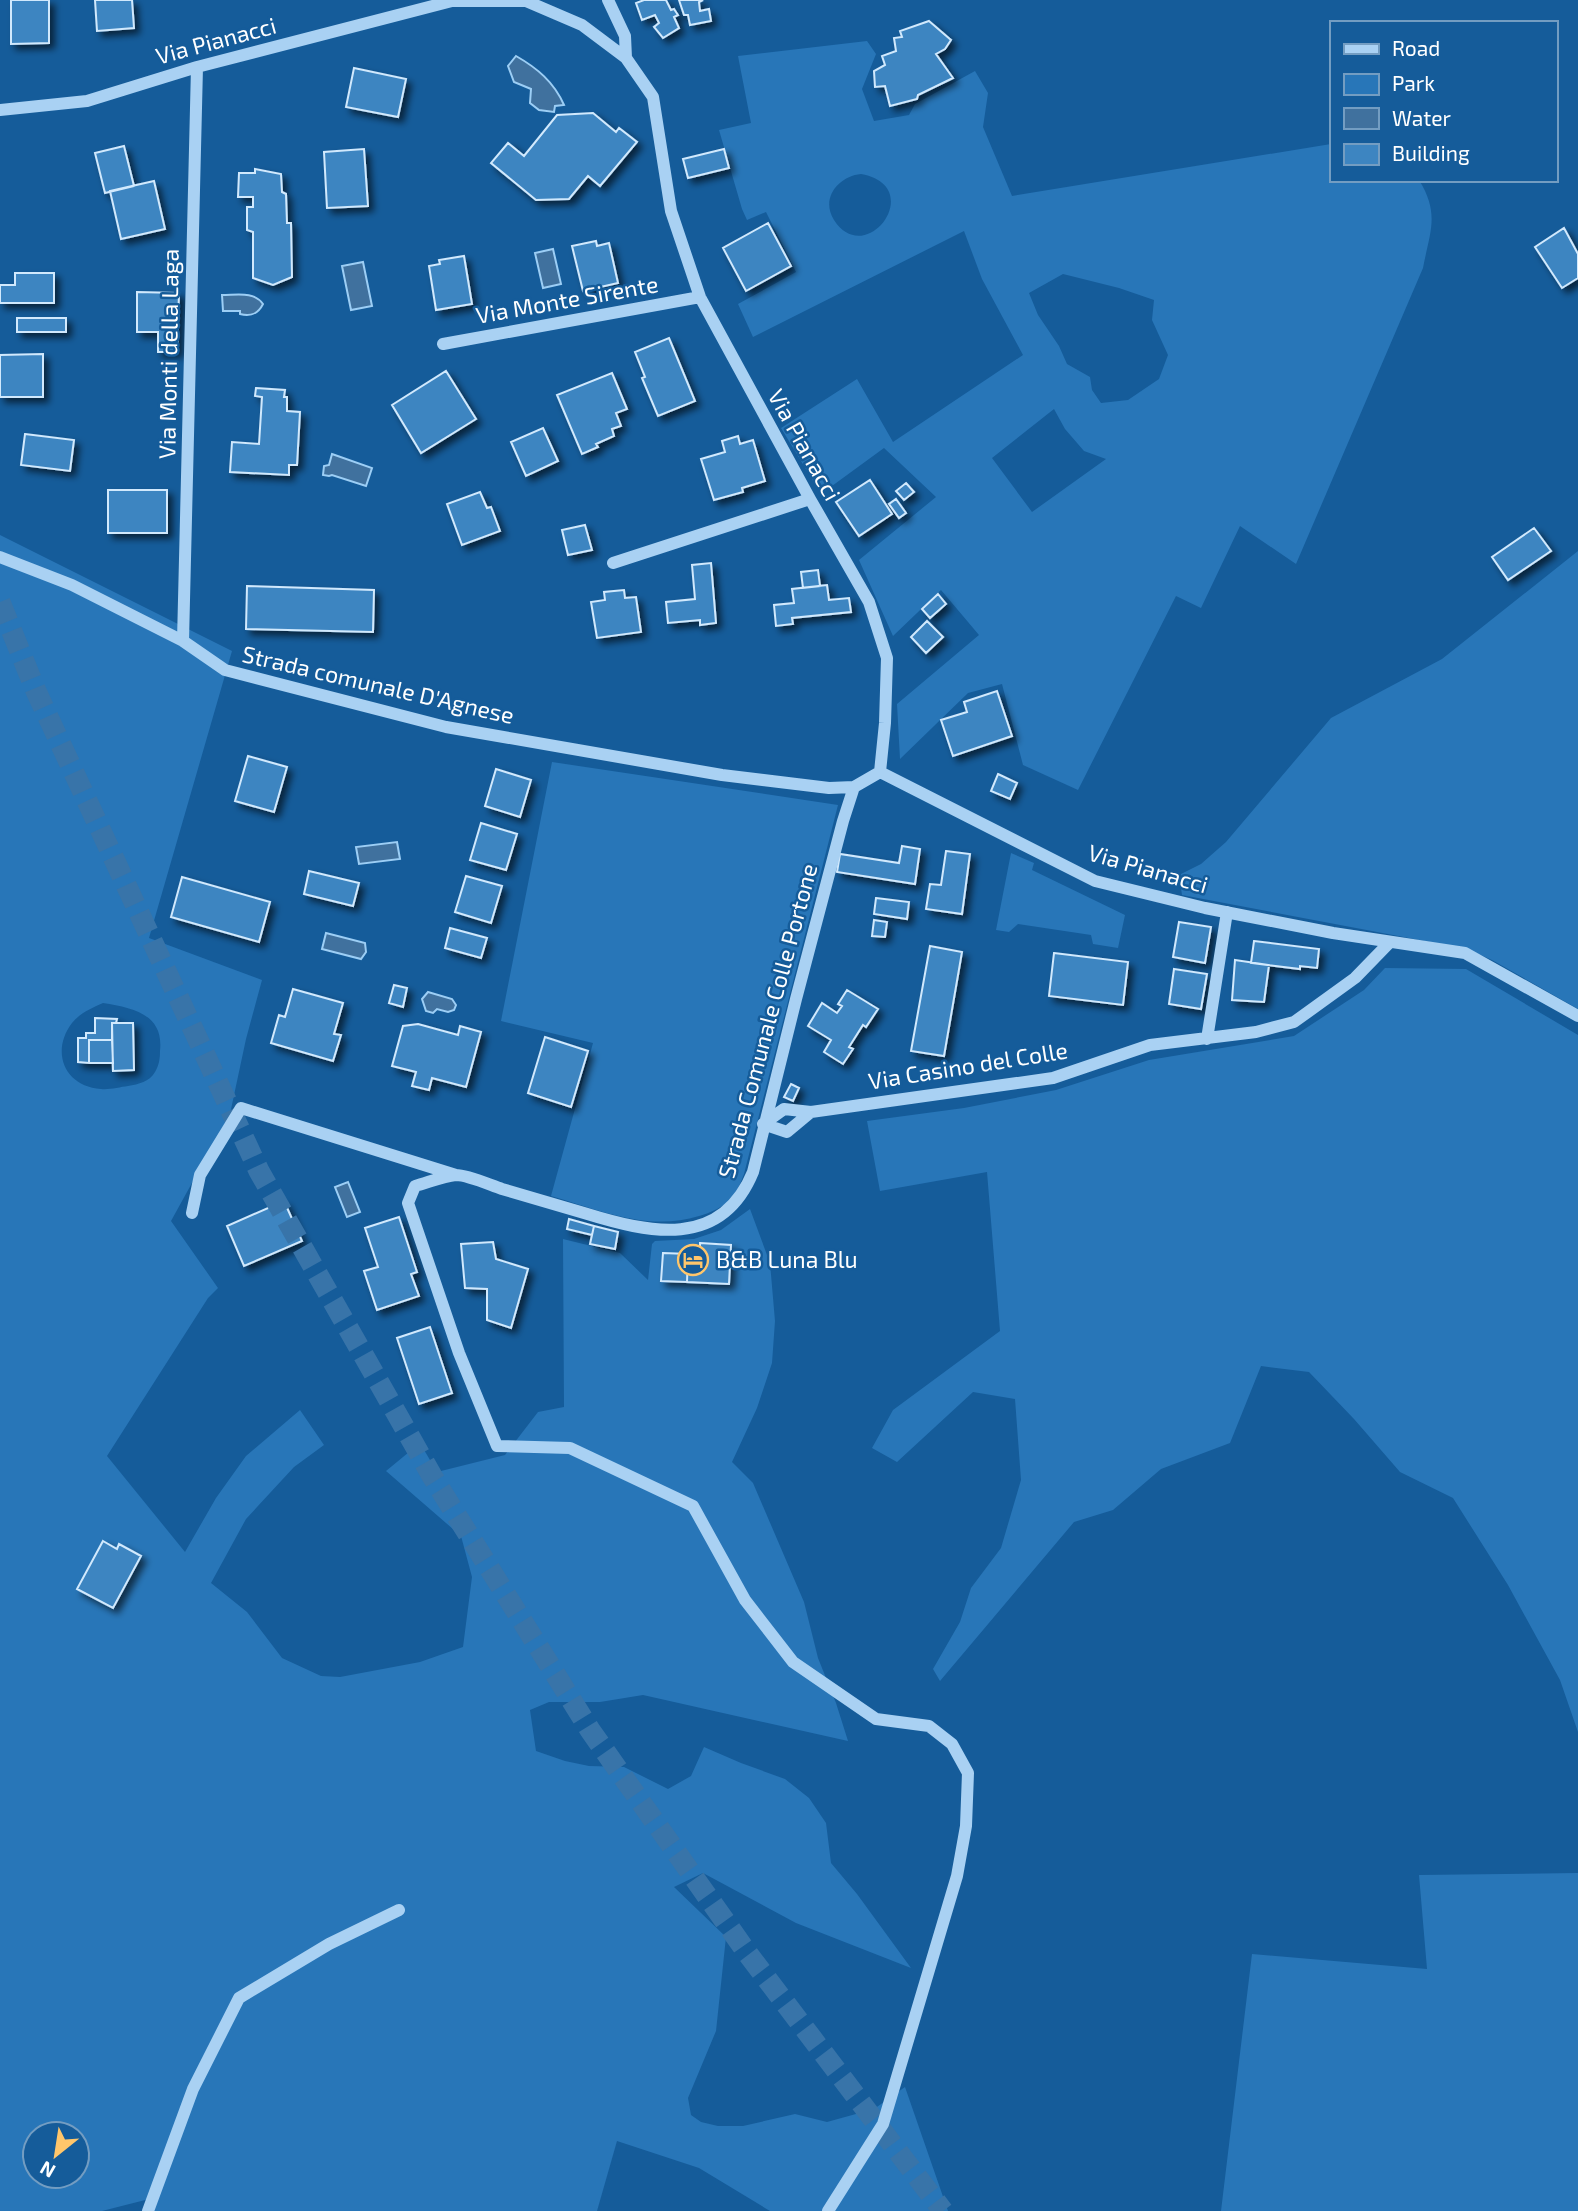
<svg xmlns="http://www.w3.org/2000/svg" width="1578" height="2211" font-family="'Exo 2',sans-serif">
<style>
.green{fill:#2876b8;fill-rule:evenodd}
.water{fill:#40719e;stroke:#9ccef5;stroke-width:2}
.building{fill:#3d85c1;stroke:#d1e9fd;stroke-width:2;filter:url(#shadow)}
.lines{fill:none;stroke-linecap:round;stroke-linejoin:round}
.highway-tunnel{stroke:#3874a9;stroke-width:21;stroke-dasharray:21 10;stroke-linecap:butt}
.minor{stroke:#a9d1f3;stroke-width:12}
.labels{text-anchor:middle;stroke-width:5;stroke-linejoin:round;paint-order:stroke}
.street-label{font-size:23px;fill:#fff;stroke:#155c9a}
.poi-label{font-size:23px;fill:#fff;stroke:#155c9a;text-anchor:start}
</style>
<defs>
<filter id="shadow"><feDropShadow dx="5" dy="5" stdDeviation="3.5" flood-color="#0009"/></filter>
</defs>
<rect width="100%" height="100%" fill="#155c9a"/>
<!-- green -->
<path class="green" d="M 867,41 L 876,54 L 862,89 L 874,121 L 909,115 L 915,104 L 975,71 L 988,93 L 983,127 L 1012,196 L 1331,144 L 1331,180 L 1419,180 C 1440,214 1430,231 1423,268 L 1296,564 L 1240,526 L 1201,608 L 1176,596 L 1078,790 L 1023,765 L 1002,684 L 968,693 L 900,759 L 897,704 L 979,635 L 941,590 L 893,636 L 859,560 L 936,497 L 884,448 L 821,494 L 781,428 L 857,379 L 893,442 L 1023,355 L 982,279 L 964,231 L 753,337 L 738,304 L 796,272 L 766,212 L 747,220 L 742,209 L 719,130 L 751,123 L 738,56 ZM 861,174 C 928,186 866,270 834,220 C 820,198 839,176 861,174 ZM 1063,274 L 1119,288 L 1154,300 L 1152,320 L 1168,355 L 1159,379 L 1128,400 L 1101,403 L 1092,390 L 1090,377 L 1067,364 L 1059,346 L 1038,315 L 1029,293 ZM 1054,409 L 1065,429 L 1084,451 L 1106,459 L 1032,512 L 992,458 Z
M 0,535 L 232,651 L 149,938 L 262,980 L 246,1039 L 230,1114 L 171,1221 L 218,1288 L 208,1298 L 107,1456 L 185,1552 L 216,1498 L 246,1456 L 300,1410 L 324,1445 L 294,1467 L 246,1519 L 211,1583 L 247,1612 L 282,1658 L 321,1676 L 340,1677 L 420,1662 L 463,1647 L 472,1577 L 461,1536 L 386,1471 L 420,1443 L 437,1472 L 505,1455 L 538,1412 L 564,1407 L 563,1239 L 620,1253 L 648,1280 L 652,1244 L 655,1241 L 694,1239 L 721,1230 L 750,1209 L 770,1263 L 775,1321 L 772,1363 L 757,1408 L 732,1462 L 753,1483 L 804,1602 L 818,1658 L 836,1703 L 848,1741 L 643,1695 L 600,1702 L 549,1702 L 530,1710 L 536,1751 L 565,1761 L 589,1766 L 624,1767 L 668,1789 L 691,1776 L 704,1747 L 741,1763 L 785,1779 L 809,1798 L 826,1823 L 831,1863 L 857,1894 L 911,1968 L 796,1923 L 703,1873 L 674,1887 L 726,1937 L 716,2031 L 688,2098 L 691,2115 L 701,2122 L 718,2126 L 743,2126 L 795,2114 L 827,2122 L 874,2109 L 905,2087 L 948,2211 L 770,2211 L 699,2168 L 617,2141 L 597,2211 L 146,2211 L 157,2197 L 102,2211 L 0,2211 ZM 103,1003 C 133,1008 164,1014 160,1051 C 160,1059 159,1065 155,1072 C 149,1082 139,1084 128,1086 C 120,1087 109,1090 101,1089 C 65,1087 50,1052 72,1023 C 80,1013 92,1008 103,1003 ZM 35,2134 L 77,2134 L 77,2176 L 35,2176 Z
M 1578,551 L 1578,1009 L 1492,960 L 1467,949 L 1182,895 L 1179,875 L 1201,864 L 1226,842 L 1331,718 L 1442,659 Z
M 552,762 L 838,805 L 744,1174 C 741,1182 737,1192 732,1198 C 724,1207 710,1213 699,1216 C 648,1232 599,1210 551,1196 L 593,1043 L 501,1021 Z
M 1011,853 L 1034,863 L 1032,870 L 1125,915 L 1118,948 L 1093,944 L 1091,935 L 1018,924 L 1009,932 L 996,930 Z
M 1385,968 L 1466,969 L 1578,1035 L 1578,1732 L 1560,1680 L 1508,1585 L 1453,1498 L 1400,1472 L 1354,1419 L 1309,1372 L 1261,1366 L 1230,1443 L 1161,1469 L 1113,1510 L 1074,1522 L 940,1681 L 933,1669 L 960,1622 L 971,1588 L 1001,1548 L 1021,1480 L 1015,1399 L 973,1392 L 897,1462 L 872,1448 L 893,1410 L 1000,1331 L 987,1172 L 880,1191 L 867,1121 L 964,1108 L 1056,1090 L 1149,1060 L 1294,1036 L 1364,990 Z
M 1578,1873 L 1578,2211 L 1221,2211 L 1252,1954 L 1427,1969 L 1419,1875 Z"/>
<!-- water -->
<path class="water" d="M 516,56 C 537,68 554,82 564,105 L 555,106 L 554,112 L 539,110 L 530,103 L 531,89 L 514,82 L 508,66 Z
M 553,249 L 561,284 L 543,288 L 535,253 Z
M 363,262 L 372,306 L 351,310 L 342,266 Z
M 222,295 C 237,295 254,291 263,304 C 258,314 251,317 240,314 L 240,311 L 223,311 Z
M 332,454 L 372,468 L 366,486 L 332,475 L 329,476 L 323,475 L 324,466 L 329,465 Z
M 397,842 L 400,859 L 359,864 L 356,847 Z
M 326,933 L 365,943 L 366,952 L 361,959 L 322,949 Z
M 428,992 L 452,999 L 456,1005 L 454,1010 L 448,1012 L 437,1009 L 433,1013 L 426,1011 L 422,999 Z
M 348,1182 L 360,1212 L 347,1217 L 335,1187 Z"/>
<!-- building -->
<path class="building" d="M 11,0 L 49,0 L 49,43 L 11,44 Z
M 95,0 L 132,0 L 134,28 L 97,31 Z
M 644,0 L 666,0 L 671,10 L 674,9 L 678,15 L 674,17 L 679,28 L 663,38 L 654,27 L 659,23 L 655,15 L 642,20 L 636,3 Z
M 679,0 L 703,0 L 699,2 L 700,11 L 709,9 L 711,21 L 690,25 L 688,15 L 684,15 Z
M 929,21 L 951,40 L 945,49 L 936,54 L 953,78 L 918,95 L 917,99 L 890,106 L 885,86 L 875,87 L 874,71 L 885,65 L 882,56 L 896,51 L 894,38 L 902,37 L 900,31 Z
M 354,68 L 406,79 L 398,117 L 346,107 Z
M 593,113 L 616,132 L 619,128 L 637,142 L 600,186 L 588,176 L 569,199 L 536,200 L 491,163 L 508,143 L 524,156 L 557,115 Z
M 124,146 L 134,186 L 105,193 L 95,153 Z
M 364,149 L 368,206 L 327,208 L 324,152 Z
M 724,149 L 729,168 L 688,178 L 683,159 Z
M 255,169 L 281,174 L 282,192 L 286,194 L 287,223 L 291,223 L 292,277 L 273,285 L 253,278 L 253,232 L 247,230 L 247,207 L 253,207 L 253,197 L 238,197 L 239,173 L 255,173 Z
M 154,181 L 165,229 L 121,239 L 110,191 Z
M 768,223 L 791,266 L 746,291 L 723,248 Z
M 1564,228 L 1578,254 L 1578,278 L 1562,288 L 1535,247 Z
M 596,241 L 597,246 L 609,243 L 618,283 L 583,291 L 572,246 Z
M 464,256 L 472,304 L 436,310 L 429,266 L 440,264 L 439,260 Z
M 15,273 L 54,273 L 54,303 L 0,303 L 0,285 L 15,285 Z
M 137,292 L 179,293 L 177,352 L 158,352 L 158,332 L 137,332 Z
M 17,318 L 66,318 L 66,332 L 17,332 Z
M 669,338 L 695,401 L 658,416 L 642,378 L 645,377 L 635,352 Z
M 43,354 L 43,397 L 0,397 L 0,355 Z
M 446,371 L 476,419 L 421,453 L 392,405 Z
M 612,373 L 627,409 L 616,413 L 621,426 L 612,429 L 614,436 L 596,444 L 598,447 L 582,454 L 557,395 Z
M 256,388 L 285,390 L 284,397 L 287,397 L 287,411 L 300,412 L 297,465 L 289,465 L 289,475 L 230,472 L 232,442 L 259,444 L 262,397 L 255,396 Z
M 543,428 L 558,461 L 526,476 L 511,442 Z
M 25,434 L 74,440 L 70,471 L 21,465 Z
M 738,436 L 740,444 L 753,440 L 765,481 L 742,488 L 743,492 L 714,500 L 701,459 L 725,452 L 722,441 Z
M 870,480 L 892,514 L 859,536 L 836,502 Z
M 906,483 L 914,492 L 904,500 L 896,491 Z
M 108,490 L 167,490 L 167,533 L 108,533 Z
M 480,492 L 487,508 L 491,507 L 500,531 L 462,545 L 447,504 Z
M 896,499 L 906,513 L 899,518 L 889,504 Z
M 585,525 L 592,550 L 568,555 L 562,530 Z
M 1534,528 L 1551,551 L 1508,580 L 1492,557 Z
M 711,563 L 716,623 L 700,625 L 700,620 L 668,623 L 666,602 L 695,599 L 692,565 Z
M 818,570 L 820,586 L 803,588 L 801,572 Z
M 827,585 L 829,600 L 849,598 L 851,612 L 792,618 L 793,624 L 776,626 L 774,605 L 794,603 L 792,589 Z
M 247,586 L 374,590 L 373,632 L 246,629 Z
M 624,590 L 625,598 L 636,597 L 641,632 L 597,638 L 591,602 L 605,600 L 604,592 Z
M 938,594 L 946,604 L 930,618 L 922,609 Z
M 927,621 L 943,637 L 926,653 L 911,637 Z
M 997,691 L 1012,736 L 953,756 L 941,720 L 967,712 L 964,702 Z
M 248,756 L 287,767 L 274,812 L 235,801 Z
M 496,769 L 531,780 L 520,817 L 485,806 Z
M 998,774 L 1017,783 L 1010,799 L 991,791 Z
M 481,823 L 517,834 L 506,870 L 470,860 Z
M 902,846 L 920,849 L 915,884 L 837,872 L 840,854 L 899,863 Z
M 946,851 L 970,854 L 962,914 L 926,909 L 930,884 L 941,885 Z
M 309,871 L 359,883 L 353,906 L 304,894 Z
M 466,876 L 502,886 L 491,923 L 455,912 Z
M 182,877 L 270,902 L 259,942 L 171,917 Z
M 876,898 L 909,902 L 907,919 L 874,914 Z
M 874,920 L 887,922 L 885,937 L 872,936 Z
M 1179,922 L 1211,927 L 1205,963 L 1173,957 Z
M 450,928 L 487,938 L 481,958 L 445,948 Z
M 1254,941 L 1319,949 L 1317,968 L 1300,966 L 1300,969 L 1251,963 Z
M 930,946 L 962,952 L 944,1056 L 911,1051 Z
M 1054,953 L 1128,962 L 1123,1005 L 1049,996 Z
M 1235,960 L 1269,965 L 1264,1002 L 1232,1000 Z
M 1174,969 L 1207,974 L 1201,1009 L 1169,1004 Z
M 394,985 L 407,988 L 403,1007 L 389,1003 Z
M 293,989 L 343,1003 L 334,1034 L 341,1035 L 333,1061 L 271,1043 L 279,1015 L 285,1017 Z
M 847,990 L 878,1009 L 866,1027 L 863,1025 L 849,1047 L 853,1049 L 843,1064 L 824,1052 L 831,1040 L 808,1026 L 822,1003 L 837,1013 L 842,1006 L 838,1004 Z
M 95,1018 L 117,1019 L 116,1023 L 112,1023 L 112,1040 L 89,1040 L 89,1063 L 78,1062 L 78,1038 L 86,1038 L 86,1033 L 95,1033 Z
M 112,1023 L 133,1023 L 134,1070 L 113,1071 Z
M 418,1024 L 458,1035 L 460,1026 L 481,1032 L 466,1087 L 432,1078 L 429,1090 L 412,1086 L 416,1072 L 392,1066 L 403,1026 Z
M 545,1037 L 588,1051 L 571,1107 L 528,1093 Z
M 89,1040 L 112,1040 L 113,1063 L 89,1063 Z
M 791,1084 L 799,1088 L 793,1101 L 784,1097 Z
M 284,1201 L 302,1241 L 244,1266 L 227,1226 Z
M 399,1217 L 417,1272 L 411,1274 L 419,1296 L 377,1310 L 364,1271 L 378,1267 L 365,1228 Z
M 569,1219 L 594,1226 L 592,1235 L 567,1229 Z
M 594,1226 L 618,1232 L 615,1249 L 590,1244 Z
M 493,1242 L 496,1259 L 528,1269 L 511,1328 L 487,1320 L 487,1289 L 465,1288 L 461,1244 Z
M 700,1243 L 731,1245 L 729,1284 L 687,1282 L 688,1254 L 700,1254 Z
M 663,1253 L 688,1254 L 687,1282 L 661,1281 Z
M 430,1327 L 452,1393 L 419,1404 L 397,1338 Z
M 103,1541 L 117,1549 L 119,1544 L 141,1556 L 113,1608 L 77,1589 Z"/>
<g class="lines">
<!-- highway-tunnel -->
<path class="highway-tunnel" d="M 0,602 L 36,691 L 259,1171 L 432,1476 L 590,1730 L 748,1954 L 943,2211"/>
<!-- minor -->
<path class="minor" d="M 608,0 L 625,36 L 626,58
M 0,110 L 87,101 L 197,67 L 452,1 L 526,1 L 582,25 L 626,58 L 653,97 L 671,211 L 700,297 L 810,499 L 869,602 L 887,658 L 885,723 L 880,772
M 443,344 L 700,297
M 0,557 L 72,585 L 183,641 L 225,670 L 446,727 L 722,775 L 829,788 L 854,787
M 613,563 L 810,499
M 183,641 L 197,67
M 880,772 L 1095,881 L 1205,908 L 1333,933 L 1465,953 L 1578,1016
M 1207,1039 L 1227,912
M 763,1124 L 784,1109 L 811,1112 L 1053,1078 L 1150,1045 L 1256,1032 L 1294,1022 L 1355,978 L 1390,942
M 763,1124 L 787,1132 L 811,1112
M 192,1213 L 200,1175 L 241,1108 L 456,1175
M 148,2211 L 193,2089 L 239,1998 L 329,1944 L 399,1910
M 828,2211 L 883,2124 L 957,1876 L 966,1826 L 968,1773 L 952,1744 L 929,1726 L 876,1719 L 793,1662 L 745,1600 L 693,1506 L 570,1448 L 497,1446 L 459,1353 L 408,1203 L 415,1186 C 427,1183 443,1176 456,1175 C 468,1175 490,1185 502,1189 C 529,1197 557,1205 584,1213 C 649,1233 721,1250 753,1172 L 796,999 L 843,821 L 854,787 L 880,772"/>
</g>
<!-- icons -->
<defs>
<g id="hotel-ring" transform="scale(1.575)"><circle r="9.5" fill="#155c9a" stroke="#ffc66b" stroke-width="1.5"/><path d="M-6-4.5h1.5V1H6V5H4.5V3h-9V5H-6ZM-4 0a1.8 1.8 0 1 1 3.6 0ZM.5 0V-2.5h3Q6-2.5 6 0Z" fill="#ffc66b"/></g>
</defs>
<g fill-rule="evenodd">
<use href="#hotel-ring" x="693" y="1260"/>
</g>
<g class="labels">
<!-- street labels -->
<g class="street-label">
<text transform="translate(216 41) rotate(-15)" y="8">Via Pianacci</text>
<text transform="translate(567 300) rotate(-10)" y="8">Via Monte Sirente</text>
<text transform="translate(169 354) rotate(-89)" y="8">Via Monti della Laga</text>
<text transform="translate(804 445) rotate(61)" y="8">Via Pianacci</text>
<text transform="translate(378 685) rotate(13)" y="8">Strada comunale D'Agnese</text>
<text transform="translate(1148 869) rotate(16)" y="8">Via Pianacci</text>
<text transform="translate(768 1021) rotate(-75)" y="8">Strada Comunale Colle Portone</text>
<text transform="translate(968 1066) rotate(-9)" y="8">Via Casino del Colle</text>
</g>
<!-- poi labels -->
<g class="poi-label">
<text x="716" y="1268">B&amp;B Luna Blu</text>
</g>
</g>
<!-- legend -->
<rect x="1330" y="21" width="228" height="161" fill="#155c9a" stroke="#739dc2" stroke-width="2"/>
<rect x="1344" y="44" width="35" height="10" fill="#a9d1f3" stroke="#739dc2" stroke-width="2"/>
<text x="1392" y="56" font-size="21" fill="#ffffff">Road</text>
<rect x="1344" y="74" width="35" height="21" fill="#2876b8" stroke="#739dc2" stroke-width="2"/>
<text x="1392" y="91" font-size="21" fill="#ffffff">Park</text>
<rect x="1344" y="108" width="35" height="21" fill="#40719e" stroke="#739dc2" stroke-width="2"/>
<text x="1392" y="126" font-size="21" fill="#ffffff">Water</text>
<rect x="1344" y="144" width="35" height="21" fill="#3d85c1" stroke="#739dc2" stroke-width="2"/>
<text x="1392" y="161" font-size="21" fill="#ffffff">Building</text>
<!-- north arrow -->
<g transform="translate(56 2155) rotate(210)"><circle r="33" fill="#155c9a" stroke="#739dc2" stroke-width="2"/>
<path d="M0-5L12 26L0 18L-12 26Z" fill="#ffc66b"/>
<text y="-10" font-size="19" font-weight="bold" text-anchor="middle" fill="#ffffff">N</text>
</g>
</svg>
